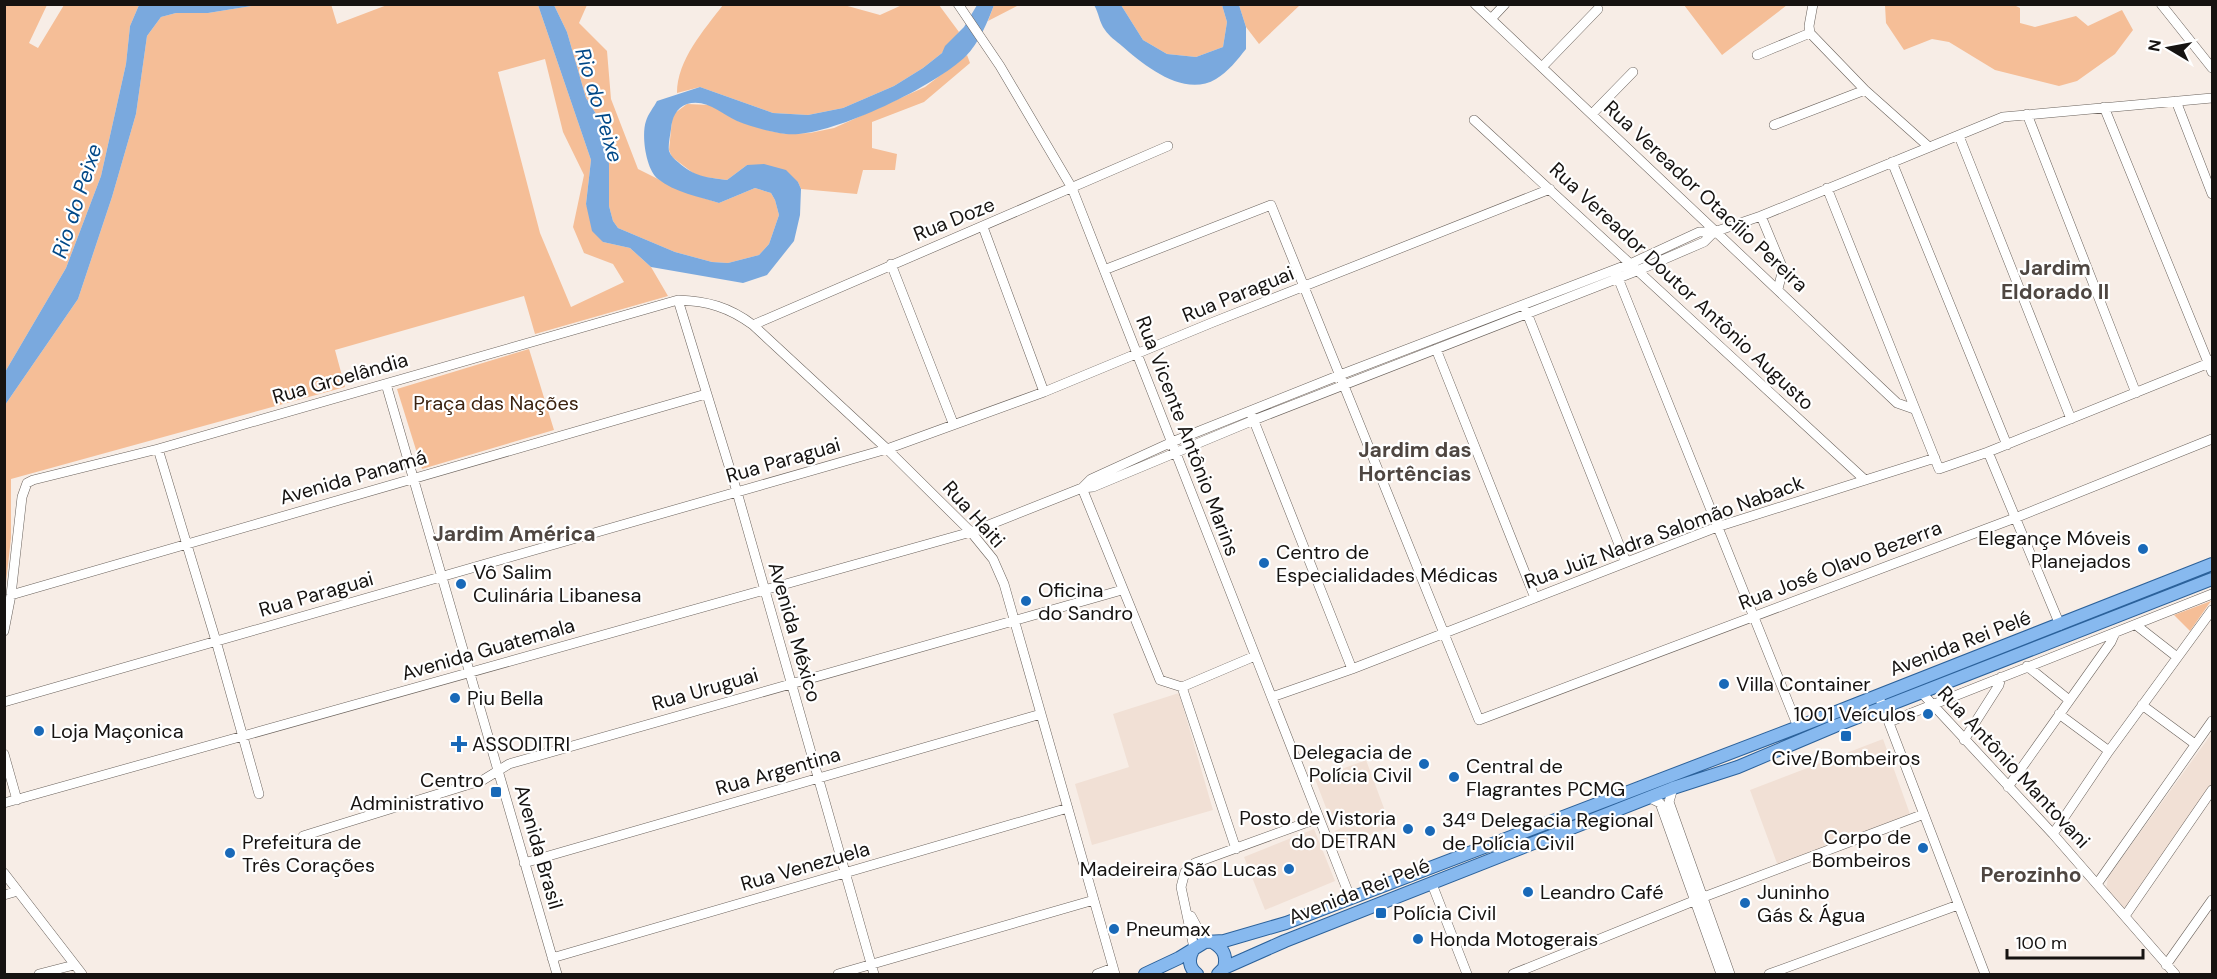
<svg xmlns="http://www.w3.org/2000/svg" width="2217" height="979" font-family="'DM Sans',sans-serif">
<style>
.built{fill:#f1e0d5}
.green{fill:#f5be97;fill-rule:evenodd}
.water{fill:#7aa9de}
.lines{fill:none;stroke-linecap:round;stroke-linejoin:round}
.minor-casing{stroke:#6a625c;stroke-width:10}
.major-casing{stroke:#2b619a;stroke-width:14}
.minor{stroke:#fff;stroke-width:9}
.major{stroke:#87b9ef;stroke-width:12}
.poi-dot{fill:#1969b8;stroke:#fff;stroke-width:2}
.labels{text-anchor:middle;stroke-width:4.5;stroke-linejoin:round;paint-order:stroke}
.street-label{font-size:20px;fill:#161311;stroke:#fff}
.park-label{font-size:20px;fill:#3c2310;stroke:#fff}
.poi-label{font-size:20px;fill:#161311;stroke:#fff;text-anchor:start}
.water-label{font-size:21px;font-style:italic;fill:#004888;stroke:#fff}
.neighbourhood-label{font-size:21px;font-weight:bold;fill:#4e4641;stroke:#fff}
</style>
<rect width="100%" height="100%" fill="#f7ede6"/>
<!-- built -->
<path class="built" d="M 1179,693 L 1213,810 L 1092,845 L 1075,784 L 1129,767 L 1113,714 Z
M 2212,733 L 2212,787 L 2129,905 L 2124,908 L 2106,890 L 2108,877 Z
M 1883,739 L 1910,814 L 1778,866 L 1750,790 Z
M 1366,760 L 1391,827 L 1340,846 L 1335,831 L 1343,827 L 1340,817 L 1330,818 L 1315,779 Z
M 1314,829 L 1335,881 L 1265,910 L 1244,857 Z"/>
<!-- green -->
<path class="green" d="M 331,4 L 337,24 L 387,5 L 538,5 L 591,160 L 586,204 L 603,242 L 630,248 L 651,267 L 668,296 L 535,334 L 524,296 L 335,350 L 345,387 L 11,479 L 11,538 L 5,591 L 5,405 L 78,299 L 112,197 L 136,114 L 147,36 L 161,17 L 176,13 L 208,13 L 257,5 ZM 545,59 L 563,132 L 584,175 L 573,227 L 584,253 L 613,264 L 624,282 L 571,307 L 540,233 L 498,72 Z
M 5,5 L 47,5 L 29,43 L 38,48 L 64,5 L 139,5 L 130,26 L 126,64 L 101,176 L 66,268 L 5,372 Z
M 554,5 L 587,5 L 579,23 L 607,51 L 611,99 L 638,169 L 682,191 L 719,203 L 755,188 L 771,193 L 775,200 L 779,215 L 769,244 L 759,255 L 728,263 L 712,262 L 675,252 L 618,228 L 613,221 L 609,206 L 609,164 L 603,125 L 586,98 L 567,32 Z
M 723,5 L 844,5 L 880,15 L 902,5 L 939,5 L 959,32 L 942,53 L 923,68 L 894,86 L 843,108 L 808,115 L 773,113 L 700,87 L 677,93 C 677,60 704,30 723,5 Z
M 994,5 L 1019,5 L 988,21 Z
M 1121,5 L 1222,5 L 1227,22 L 1223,47 L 1196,57 L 1167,54 L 1143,40 Z
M 1239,5 L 1300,5 L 1259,44 L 1246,27 Z
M 1787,5 L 1722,55 L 1684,5 L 1787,4 Z
M 1885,5 L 2014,5 L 2020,8 L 2020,23 L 2035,27 L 2076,16 L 2088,26 L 2122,10 L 2133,30 L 2115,54 L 2077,81 L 2059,86 L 1995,70 L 1949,42 L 1932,39 L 1904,50 L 1886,23 Z
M 967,55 L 970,63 L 924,102 L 872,122 L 872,148 L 897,154 L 895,170 L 863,170 L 857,194 L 801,189 L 798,182 L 747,165 L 727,180 L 697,176 L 672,157 L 669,150 L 672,120 L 675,113 L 687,104 L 710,105 L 738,121 L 770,131 L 786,134 L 810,133 L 834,128 L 925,87 Z
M 529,349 L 554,430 L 422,469 L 397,389 Z
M 2211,601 L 2190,631 L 2174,615 Z"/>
<!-- water -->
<path class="water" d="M 139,5 L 257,5 L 208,13 L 176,13 L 161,17 L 147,36 L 136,114 L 112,197 L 78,299 L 5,405 L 5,372 L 66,268 L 101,176 L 126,64 L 130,26 Z
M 538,5 L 554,5 L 567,32 L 586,98 L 603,125 L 609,164 L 609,206 L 613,221 L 618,228 L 675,252 L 712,262 L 728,263 L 759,255 L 769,244 L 779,215 L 775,200 L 771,193 L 755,188 L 719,203 C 700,197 674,192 658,179 C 646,170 641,135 646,121 C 648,114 654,107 657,101 L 700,87 L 773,113 L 808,115 L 843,108 L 894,86 L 923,68 L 942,53 L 945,46 L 964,27 L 977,5 L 994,5 C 988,21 979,43 966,56 C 936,86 827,139 786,134 C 770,132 752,127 737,121 C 722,114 706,98 687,104 C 676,108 672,118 671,129 C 670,136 668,145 669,151 C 671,156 674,159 678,162 C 695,177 705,177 727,180 L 747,165 L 764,164 L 786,170 L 798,182 L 801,189 L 800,215 L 794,241 L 767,275 L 743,283 L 651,267 L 630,248 L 603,242 L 592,231 L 586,204 L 591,160 Z
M 1094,5 L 1121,5 L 1143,40 L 1167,54 L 1196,57 L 1223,47 L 1227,22 L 1222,5 L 1239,5 L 1246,27 L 1246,49 C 1238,59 1228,72 1216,79 C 1184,98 1145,66 1122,46 C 1116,41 1109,36 1105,30 C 1099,22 1099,13 1094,5 Z"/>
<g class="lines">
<!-- minor casing -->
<g class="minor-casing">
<path id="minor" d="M 958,4 L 1000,66 L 1072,188 L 1350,897
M 1475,4 L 1897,403 L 1914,409
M 1813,4 L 1809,26 L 1810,33 L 1865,90 L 1929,147
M 2161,4 L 2212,68
M 1491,19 L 1505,4
M 1757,55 L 1810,33
M 1542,67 L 1598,9
M 2176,101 L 2212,194
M 2104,107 L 2212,372
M 1592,114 L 1633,72
M 2027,114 L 2136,393
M 1474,120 L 1865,480
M 1774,125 L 1865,90
M 1959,136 L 2071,419
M 1892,162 L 2007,445
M 1827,188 L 1939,469 L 1988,452 L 2209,363 L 2212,360
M 1761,216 L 1783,269 L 1778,289
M 983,227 L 1044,392
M 891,264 L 953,423
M 1104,270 L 1271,205 L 1479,720 L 2015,518 L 2212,439
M 1616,273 L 1798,727
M 678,300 L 737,492 L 874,974
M 1525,308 L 1626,562
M 753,325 L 1168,146
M 1436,349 L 1535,598
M 386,384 L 557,974
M 1252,416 L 1352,669
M 158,449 L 216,641 L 259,794
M 1988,452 L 2060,625
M 1082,488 L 1091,479 L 1172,442 L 1340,375 L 1632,263 L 1699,232 L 1714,232 L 1761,216 L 2003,117 L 2212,98
M 1082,488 L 1160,680 L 1182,687
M 11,595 L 706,394
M 2136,625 L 2177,657
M 4,631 L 11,595 L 22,497 L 27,483 L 33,480 L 158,449 L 678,300 C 707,301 729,307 753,325 L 887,449 L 971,532 L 993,559 L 1004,584 L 1115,974
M 2027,666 L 2069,700
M 1182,687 L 1236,849
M 1182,687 L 1255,656
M 1921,692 L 2053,834 L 2175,974
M 1272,697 L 1352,669 L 1717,527 L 1935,458
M 4,702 L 887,449 L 1044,392 L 1211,323 L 1550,189
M 1881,702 L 1985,974
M 2142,705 L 2195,744
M 2059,714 L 2109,751
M 1889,722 L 2212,594
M 1964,740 L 1999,685 L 2001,677
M 4,754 L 17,800
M 2008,787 L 2111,642 L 2115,633
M 1673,788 L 1669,802 L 1730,974
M 1650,798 L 1660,803 L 1721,974
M 4,803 L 971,532 L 1082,488 L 1093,487 L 1254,420 L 1639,270 L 1704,242 L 1714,232
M 2053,834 L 2109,751 L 2212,610
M 303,836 L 483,780 L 509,764 L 1122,590
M 524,863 L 1041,714
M 4,873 L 82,974
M 1432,884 L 1467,974
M 2097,884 L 2212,721
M 4,895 L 18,891
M 1191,916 L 1205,942
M 2125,916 L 2212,790
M 1194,948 L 1181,887 L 1185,872 L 1195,863 L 1319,818
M 552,958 L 1068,808
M 2166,965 L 2212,900
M 39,974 L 74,965
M 838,974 L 1094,900
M 1097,974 L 1113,968
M 1513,974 L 1701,898 L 1924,814
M 1769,974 L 1958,905"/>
</g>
<!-- major casing -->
<g class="major-casing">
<path id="major" d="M 1214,943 C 1224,949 1227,957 1224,968
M 1193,950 C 1188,959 1189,968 1197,974
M 1145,974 L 1179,958 L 1205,942 L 1224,941 L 1286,923 L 1798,727 L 2212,564
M 1218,974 L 1224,968 L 1285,941 L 1673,788 L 1738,767 L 1835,726 L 2212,579"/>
</g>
<!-- minor -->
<use href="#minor" class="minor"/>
<!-- major -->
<use href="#major" class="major"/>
</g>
<!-- markers -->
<g class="poi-dot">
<circle cx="2143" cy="549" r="6"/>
<circle cx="1264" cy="563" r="6"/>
<circle cx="461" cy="584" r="6"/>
<circle cx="1026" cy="601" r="6"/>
<circle cx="1724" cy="684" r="6"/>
<circle cx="455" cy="698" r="6"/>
<circle cx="1928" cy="714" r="6"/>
<circle cx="39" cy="731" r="6"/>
<rect x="1840" y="730" width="12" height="12" rx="3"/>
<path d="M456 735h6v6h6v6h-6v6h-6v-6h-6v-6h6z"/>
<circle cx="1424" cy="764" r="6"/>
<circle cx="1454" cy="777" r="6"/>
<rect x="490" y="786" width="12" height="12" rx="3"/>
<circle cx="1408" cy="829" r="6"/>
<circle cx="1430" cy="831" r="6"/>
<circle cx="1923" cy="848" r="6"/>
<circle cx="230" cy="853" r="6"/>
<circle cx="1289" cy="869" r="6"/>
<circle cx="1528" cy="892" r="6"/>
<circle cx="1745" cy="903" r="6"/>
<rect x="1375" y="907" width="12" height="12" rx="3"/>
<circle cx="1114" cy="929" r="6"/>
<circle cx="1418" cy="939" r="6"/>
</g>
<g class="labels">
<!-- street labels -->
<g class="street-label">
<text transform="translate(1706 196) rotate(43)" y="7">Rua Vereador Otacílio Pereira</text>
<text transform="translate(954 219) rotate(-22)" y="7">Rua Doze</text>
<text transform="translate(1682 286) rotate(43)" y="7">Rua Vereador Doutor Antônio Augusto</text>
<text transform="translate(1238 294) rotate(-22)" y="7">Rua Paraguai</text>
<text transform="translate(340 378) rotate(-16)" y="7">Rua Groelândia</text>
<text transform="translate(1188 436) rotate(69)" y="7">Rua Vicente Antônio Marins</text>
<text transform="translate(783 460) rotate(-16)" y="7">Rua Paraguai</text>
<text transform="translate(353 477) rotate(-16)" y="7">Avenida Panamá</text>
<text transform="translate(974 514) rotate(48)" y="7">Rua Haiti</text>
<text transform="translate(1664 532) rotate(-20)" y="7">Rua Juiz Nadra Salomão Naback</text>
<text transform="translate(1840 565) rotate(-21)" y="7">Rua José Olavo Bezerra</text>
<text transform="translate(316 594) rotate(-16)" y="7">Rua Paraguai</text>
<text transform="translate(795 632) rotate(74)" y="7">Avenida México</text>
<text transform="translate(1960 643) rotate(-21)" y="7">Avenida Rei Pelé</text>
<text transform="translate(488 649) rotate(-16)" y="7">Avenida Guatemala</text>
<text transform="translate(705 689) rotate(-16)" y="7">Rua Uruguai</text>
<text transform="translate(2014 767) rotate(47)" y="7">Rua Antônio Mantovani</text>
<text transform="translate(778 771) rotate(-16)" y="7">Rua Argentina</text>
<text transform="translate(539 847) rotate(74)" y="7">Avenida Brasil</text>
<text transform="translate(805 866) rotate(-16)" y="7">Rua Venezuela</text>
<text transform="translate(1359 891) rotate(-21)" y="7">Avenida Rei Pelé</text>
</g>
<!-- park labels -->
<g class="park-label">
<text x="496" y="410">Praça das Nações</text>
</g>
<!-- poi labels -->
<g class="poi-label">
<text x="2131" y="545" text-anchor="end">Elegançe Móveis<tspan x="2131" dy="23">Planejados</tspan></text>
<text x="1276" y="559">Centro de<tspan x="1276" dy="23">Especialidades Médicas</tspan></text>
<text x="473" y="579">Vô Salim<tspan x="473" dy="23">Culinária Libanesa</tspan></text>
<text x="1038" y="597">Oficina<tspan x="1038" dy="23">do Sandro</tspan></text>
<text x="1736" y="691">Villa Container</text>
<text x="467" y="705">Piu Bella</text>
<text x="1916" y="721" text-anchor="end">1001 Veículos</text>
<text x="51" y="738">Loja Maçonica</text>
<text x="472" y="751">ASSODITRI</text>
<text x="1412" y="759" text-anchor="end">Delegacia de<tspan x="1412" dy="23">Polícia Civil</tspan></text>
<text x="1846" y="765" text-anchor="middle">Cive/Bombeiros</text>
<text x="1466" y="773">Central de<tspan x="1466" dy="23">Flagrantes PCMG</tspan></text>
<text x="484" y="787" text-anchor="end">Centro<tspan x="484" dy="23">Administrativo</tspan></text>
<text x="1396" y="825" text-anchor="end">Posto de Vistoria<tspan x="1396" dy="23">do DETRAN</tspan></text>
<text x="1442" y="827">34ª Delegacia Regional<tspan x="1442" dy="23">de Polícia Civil</tspan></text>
<text x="1911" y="844" text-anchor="end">Corpo de<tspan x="1911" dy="23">Bombeiros</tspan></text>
<text x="242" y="849">Prefeitura de<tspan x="242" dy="23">Três Corações</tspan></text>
<text x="1277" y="876" text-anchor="end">Madeireira São Lucas</text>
<text x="1540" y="899">Leandro Café</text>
<text x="1757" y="899">Juninho<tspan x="1757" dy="23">Gás &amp; Água</tspan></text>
<text x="1393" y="920">Polícia Civil</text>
<text x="1126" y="936">Pneumax</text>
<text x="1430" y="946">Honda Motogerais</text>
</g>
<!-- water labels -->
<g class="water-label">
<text transform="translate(599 105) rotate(73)" y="7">Rio do Peixe</text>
<text transform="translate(77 201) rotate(-72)" y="7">Rio do Peixe</text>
</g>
<!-- neighbourhood labels -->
<g class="neighbourhood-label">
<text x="2055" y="275">Jardim<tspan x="2055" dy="24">Eldorado II</tspan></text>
<text x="1415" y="457">Jardim das<tspan x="1415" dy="24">Hortências</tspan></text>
<text x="514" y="541">Jardim América</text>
<text x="2031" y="882">Perozinho</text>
</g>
</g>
<!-- border -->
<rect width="2217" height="979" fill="none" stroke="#161311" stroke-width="12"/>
<!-- north arrow -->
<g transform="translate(2169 48) rotate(280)" stroke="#ffffff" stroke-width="4.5" paint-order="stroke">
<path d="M0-4.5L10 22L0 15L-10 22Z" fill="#161311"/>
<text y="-9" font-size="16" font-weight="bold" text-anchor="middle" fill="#161311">N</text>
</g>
<!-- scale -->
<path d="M2007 949v9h136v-9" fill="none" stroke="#161311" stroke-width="3"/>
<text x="2016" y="949" font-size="18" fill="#161311" stroke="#ffffff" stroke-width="4.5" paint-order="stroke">100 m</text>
</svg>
